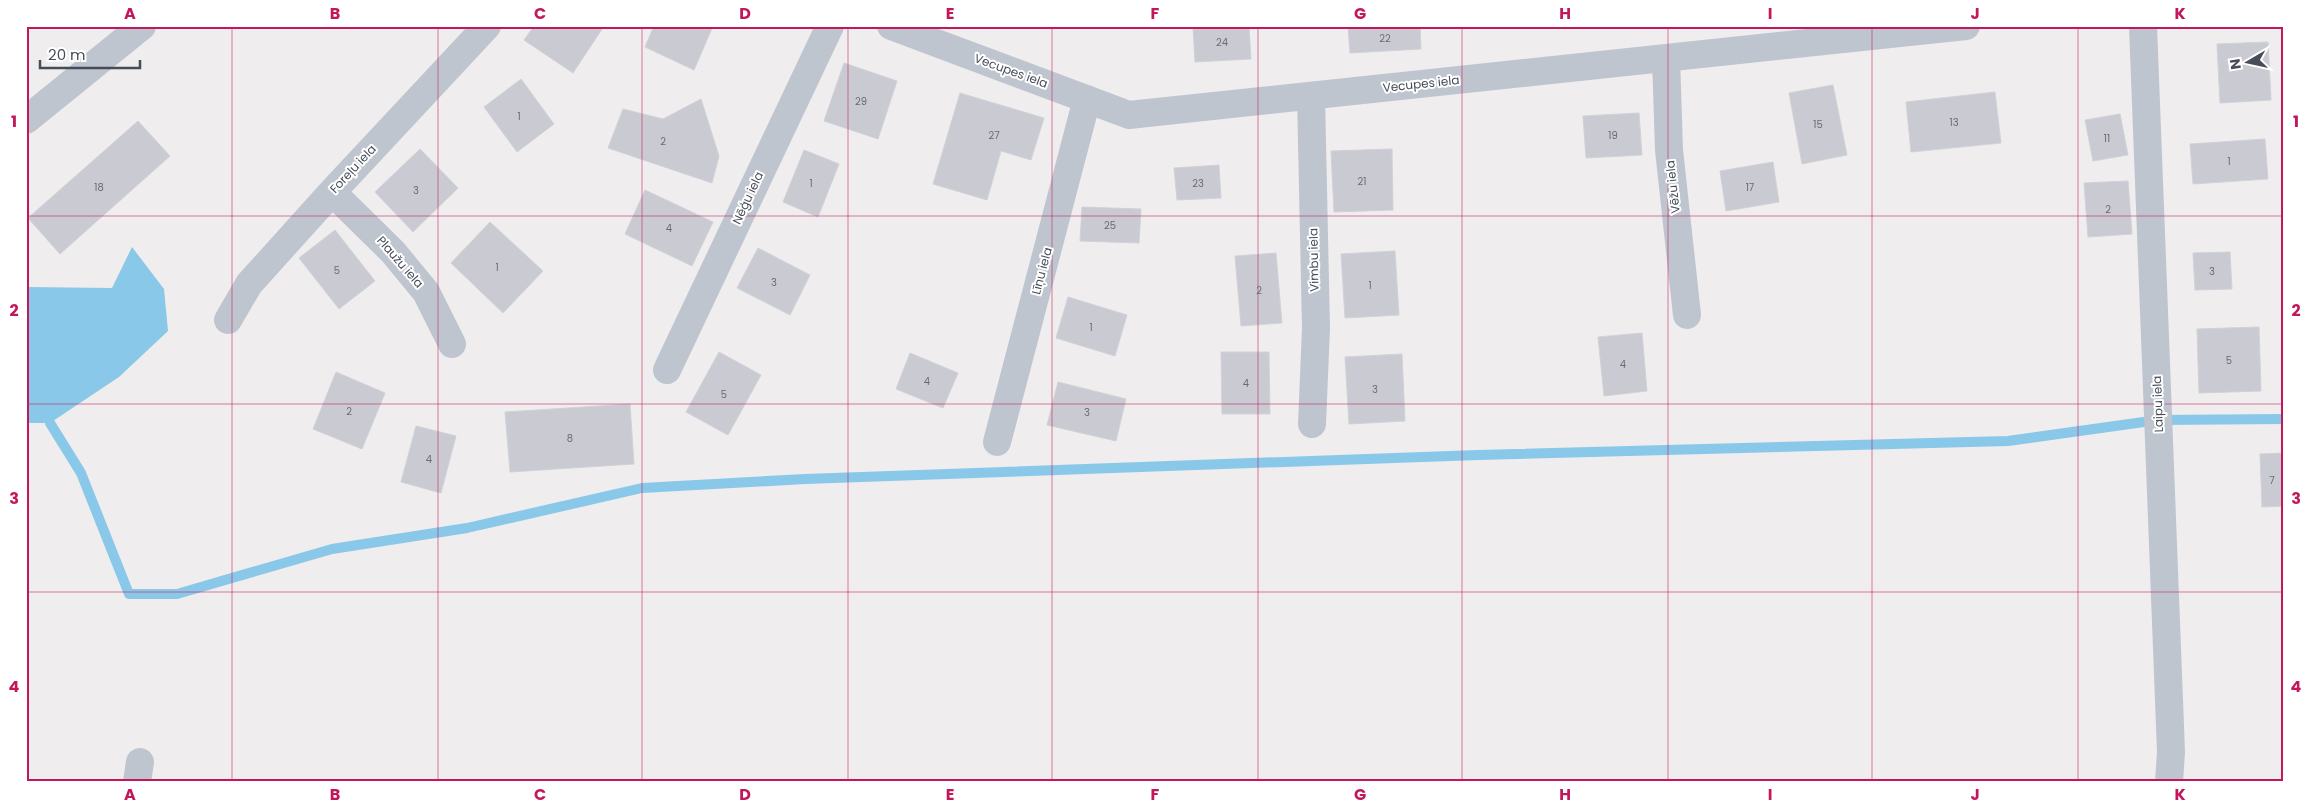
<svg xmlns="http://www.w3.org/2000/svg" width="2310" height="808" font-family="Poppins,sans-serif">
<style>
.water{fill:#89c8e9}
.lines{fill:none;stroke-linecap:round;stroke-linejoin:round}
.stream{stroke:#89c8e9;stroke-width:10}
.building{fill:#cacbd2;stroke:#d1d2d8}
.street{stroke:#bec5cf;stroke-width:28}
.grid{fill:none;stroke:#c2185b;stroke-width:1;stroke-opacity:0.55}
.labels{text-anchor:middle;stroke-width:4;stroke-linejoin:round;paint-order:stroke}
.number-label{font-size:10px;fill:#676c77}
.street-label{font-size:12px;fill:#464d59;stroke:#fff}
.neatline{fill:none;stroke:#c2185b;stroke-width:2}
.grid-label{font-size:16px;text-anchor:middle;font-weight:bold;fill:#c2185b}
</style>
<rect width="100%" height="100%" fill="#efeded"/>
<!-- water -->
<path class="water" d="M 132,247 L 164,289 L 168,331 L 119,377 L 50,423 L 26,423 L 26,287 L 112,288 Z"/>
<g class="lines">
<!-- stream -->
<path class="stream" d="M 50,423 L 81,473 L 129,594 L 177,594 L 332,549 L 467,528 L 642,488 L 805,479 L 1478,455 L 2008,441 L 2158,420 L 2284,419"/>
</g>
<!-- building -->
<path class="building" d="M 534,26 L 604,26 L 573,73 L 524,40 Z
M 654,26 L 713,26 L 694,70 L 645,47 Z
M 1193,26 L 1249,26 L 1251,59 L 1195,62 Z
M 1348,26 L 1420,26 L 1421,49 L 1350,53 Z
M 2268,42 L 2271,100 L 2220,103 L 2217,44 Z
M 844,63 L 897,81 L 878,139 L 824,121 Z
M 521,79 L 554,124 L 517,152 L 484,107 Z
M 1833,85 L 1847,155 L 1802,164 L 1789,93 Z
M 1995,92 L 2001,143 L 1911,152 L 1906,102 Z
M 960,93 L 1044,118 L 1031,160 L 1001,151 L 987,200 L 933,184 Z
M 701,99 L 719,156 L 712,183 L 608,148 L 623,109 L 663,119 Z
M 1639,113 L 1642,155 L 1586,158 L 1583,116 Z
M 2120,114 L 2128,155 L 2093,161 L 2085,120 Z
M 138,121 L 170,156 L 60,254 L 28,218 Z
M 2265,139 L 2268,179 L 2193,184 L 2190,144 Z
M 420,149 L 458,188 L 413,232 L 375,192 Z
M 1392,149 L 1393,210 L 1334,212 L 1331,151 Z
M 804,150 L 839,164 L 818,217 L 783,202 Z
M 1773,162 L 1779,202 L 1726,211 L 1720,171 Z
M 1219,165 L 1221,198 L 1177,200 L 1174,168 Z
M 2128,181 L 2132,234 L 2088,237 L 2084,183 Z
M 645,190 L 713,222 L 692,266 L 625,234 Z
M 1082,207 L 1141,209 L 1139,243 L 1080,241 Z
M 490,222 L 543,271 L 503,313 L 451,263 Z
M 335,230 L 375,281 L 339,309 L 299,258 Z
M 758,248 L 810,275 L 790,315 L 737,288 Z
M 1395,251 L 1399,315 L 1345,318 L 1341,254 Z
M 2230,252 L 2232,289 L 2195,290 L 2193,253 Z
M 1276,253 L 1282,323 L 1241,326 L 1235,256 Z
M 1068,297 L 1127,315 L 1115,356 L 1056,338 Z
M 2259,327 L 2261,391 L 2199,393 L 2197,329 Z
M 1642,333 L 1647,391 L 1604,396 L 1598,337 Z
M 719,352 L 761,375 L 728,435 L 686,412 Z
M 1221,352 L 1269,352 L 1270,414 L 1222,414 Z
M 910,353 L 958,373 L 943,408 L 896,389 Z
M 1402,354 L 1405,421 L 1349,424 L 1345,357 Z
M 336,372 L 385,393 L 362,449 L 313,429 Z
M 1058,382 L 1126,399 L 1116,441 L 1047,425 Z
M 630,404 L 634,464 L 510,472 L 505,412 Z
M 416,426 L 456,436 L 441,493 L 401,482 Z
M 2284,453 L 2284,506 L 2262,507 L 2260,454 Z"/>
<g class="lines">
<!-- street -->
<path class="street" d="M 891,26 L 1129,115 L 1966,26
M 2143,26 L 2171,752 L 2169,782
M 1666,58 L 1669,150 L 1687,315
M 1311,96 L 1316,328 L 1312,424
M 26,120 L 142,26
M 332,192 L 393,252 L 426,292 L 452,344
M 228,320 L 249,284 L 332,192 L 487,26
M 667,370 L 830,26
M 997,442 L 1087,99
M 137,782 L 140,762"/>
</g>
<!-- grid -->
<path class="grid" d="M 232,26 L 232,782M 438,26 L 438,782M 642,26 L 642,782M 848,26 L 848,782M 1052,26 L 1052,782M 1258,26 L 1258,782M 1462,26 L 1462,782M 1668,26 L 1668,782M 1872,26 L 1872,782M 2078,26 L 2078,782M 26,216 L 2284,216M 26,404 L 2284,404M 26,592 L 2284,592"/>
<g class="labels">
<!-- number labels -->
<g class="number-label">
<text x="1385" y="42">22</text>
<text x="1222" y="46">24</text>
<text x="861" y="105">29</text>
<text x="519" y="120">1</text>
<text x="1954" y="126">13</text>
<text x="1818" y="128">15</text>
<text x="994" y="139">27</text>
<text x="1613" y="139">19</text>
<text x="2107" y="142">11</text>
<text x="663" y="145">2</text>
<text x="2229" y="165">1</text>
<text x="1362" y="185">21</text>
<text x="811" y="187">1</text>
<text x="1198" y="187">23</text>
<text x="99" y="191">18</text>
<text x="1750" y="191">17</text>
<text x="416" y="194">3</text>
<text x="2108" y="213">2</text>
<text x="1110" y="229">25</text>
<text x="669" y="232">4</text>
<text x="497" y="271">1</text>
<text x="337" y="274">5</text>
<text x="2212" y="275">3</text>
<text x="774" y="286">3</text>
<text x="1370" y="289">1</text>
<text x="1259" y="294">2</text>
<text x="1091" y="331">1</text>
<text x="2229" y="364">5</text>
<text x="1623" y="368">4</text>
<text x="927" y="385">4</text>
<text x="1246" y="387">4</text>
<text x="1375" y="393">3</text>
<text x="724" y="398">5</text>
<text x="349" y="415">2</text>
<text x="1087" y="416">3</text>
<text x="570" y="442">8</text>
<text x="429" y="463">4</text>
<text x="2272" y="484">7</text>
</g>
<!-- street labels -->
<g class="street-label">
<text transform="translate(1011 71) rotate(20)" y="4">Vecupes iela</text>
<text transform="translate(1421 84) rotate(-6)" y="4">Vecupes iela</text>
<text transform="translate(353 169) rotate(-47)" y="4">Foreļu iela</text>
<text transform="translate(1673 187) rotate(-96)" y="4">Vēžu iela</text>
<text transform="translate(748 198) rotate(-65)" y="4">Nēģu iela</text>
<text transform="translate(1314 260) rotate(-91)" y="4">Vimbu iela</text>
<text transform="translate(400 262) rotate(49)" y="4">Plaužu iela</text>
<text transform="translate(1042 271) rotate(-75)" y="4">Līņu iela</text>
<text transform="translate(2158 404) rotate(-92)" y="4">Laipu iela</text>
</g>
</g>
<!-- border -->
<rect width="2310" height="808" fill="none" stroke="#ffffff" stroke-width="55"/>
<!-- north arrow -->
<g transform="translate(2248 62) rotate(261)" stroke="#ffffff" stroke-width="4" paint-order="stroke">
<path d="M0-4L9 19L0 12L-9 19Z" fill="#464d59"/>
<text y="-8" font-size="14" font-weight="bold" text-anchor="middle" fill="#464d59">N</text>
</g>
<!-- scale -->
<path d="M40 60v8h100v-8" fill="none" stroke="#464d59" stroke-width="2.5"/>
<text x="48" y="60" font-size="15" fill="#464d59" stroke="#ffffff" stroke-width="4" paint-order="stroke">20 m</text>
<rect x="28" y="28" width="2254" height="752" class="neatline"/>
<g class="grid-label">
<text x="130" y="19">A</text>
<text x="335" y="19">B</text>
<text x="540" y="19">C</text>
<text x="745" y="19">D</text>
<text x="950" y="19">E</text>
<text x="1155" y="19">F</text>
<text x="1360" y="19">G</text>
<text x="1565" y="19">H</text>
<text x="1770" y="19">I</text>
<text x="1975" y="19">J</text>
<text x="2180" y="19">K</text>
<text x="14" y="127">1</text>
<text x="2296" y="127">1</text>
<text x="14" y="316">2</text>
<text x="2296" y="316">2</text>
<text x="14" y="504">3</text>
<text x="2296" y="504">3</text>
<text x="14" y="692">4</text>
<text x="2296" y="692">4</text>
<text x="130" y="800">A</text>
<text x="335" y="800">B</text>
<text x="540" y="800">C</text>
<text x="745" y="800">D</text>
<text x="950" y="800">E</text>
<text x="1155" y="800">F</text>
<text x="1360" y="800">G</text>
<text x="1565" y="800">H</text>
<text x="1770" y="800">I</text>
<text x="1975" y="800">J</text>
<text x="2180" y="800">K</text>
</g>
</svg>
